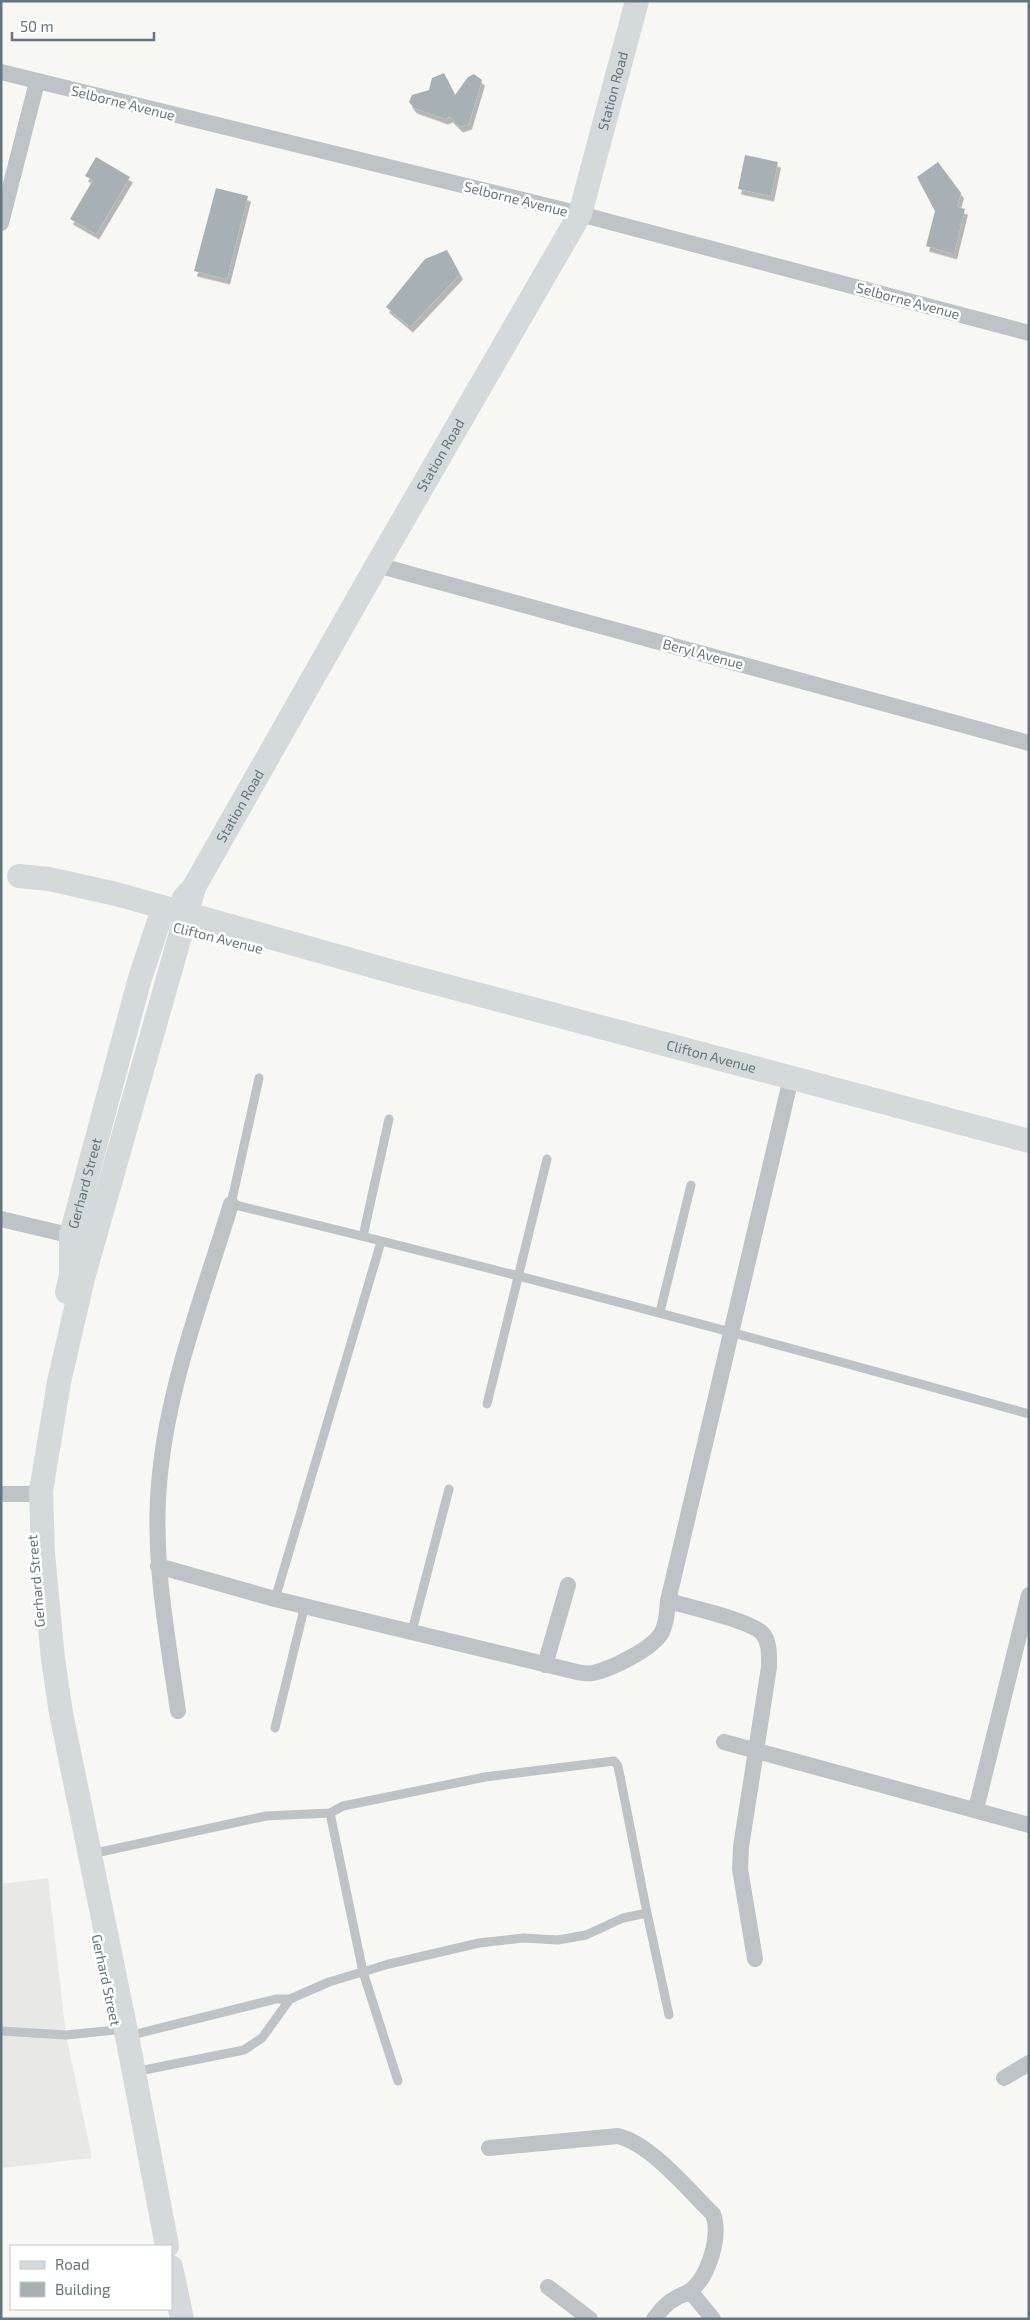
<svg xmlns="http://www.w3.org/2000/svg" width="1030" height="2320" font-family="'Exo 2',sans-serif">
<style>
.built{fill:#e8e8e7}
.building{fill:#a7b1b5;filter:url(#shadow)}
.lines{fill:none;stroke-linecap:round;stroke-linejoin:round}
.lane{stroke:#bdc3c6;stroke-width:9}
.street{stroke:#bdc3c6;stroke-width:16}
.secondary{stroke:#d4d9db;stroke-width:24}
.labels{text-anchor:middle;stroke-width:5;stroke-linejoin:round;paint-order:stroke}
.street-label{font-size:14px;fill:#63767e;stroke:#fff}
</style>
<defs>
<filter id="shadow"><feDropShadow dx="3" dy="5.5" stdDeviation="0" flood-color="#0004"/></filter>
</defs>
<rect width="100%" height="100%" fill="#f7f7f4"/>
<!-- built -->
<path class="built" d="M 48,1878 L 66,2035 L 92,2158 L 1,2168 L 1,1884 Z"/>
<!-- building -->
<path class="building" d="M 444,73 L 455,95 L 468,77 L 474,74 L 482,80 L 469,124 L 460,127 L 450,117 L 445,119 L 414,108 L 409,102 L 412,95 L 429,90 L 432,78 Z
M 745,155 L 778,162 L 771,196 L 738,189 Z
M 96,157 L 130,177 L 96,234 L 70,219 L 93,180 L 85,176 Z
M 938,162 L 961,193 L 957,207 L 965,209 L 954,254 L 926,246 L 935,211 L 917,177 Z
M 216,188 L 248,196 L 227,279 L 194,271 Z
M 447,250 L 460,274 L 410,327 L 386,307 L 425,259 Z"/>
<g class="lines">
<!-- lane -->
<path class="lane" d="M 259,1078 L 231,1204 C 498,1268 764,1340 1029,1414
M 363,1236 L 389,1119
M 660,1312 L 691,1185
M 487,1404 L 547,1159
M 275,1599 L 381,1242
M 412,1631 L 449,1489
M 275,1728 L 305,1605
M 91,1854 L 266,1816 L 330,1813
M 647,1913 L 669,2015
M 1,2031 L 66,2035 L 125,2029
M 128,2036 L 276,1999 L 290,1999 L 329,1982 L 389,1964 L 479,1943 L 523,1938 L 558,1940 L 586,1935 L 623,1918 L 647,1913 L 618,1766 L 614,1761 L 485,1777 L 343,1806 L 330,1813 L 363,1972 L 398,2081
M 134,2072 L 244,2050 L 262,2038 L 290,1999"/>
<!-- street -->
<path class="street" d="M 1,72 L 580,214 L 1029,333
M 1,223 L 37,82
M 377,565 L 1029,743
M 1,1219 L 81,1238
M 1,1494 L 28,1494 L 41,1491
M 158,1566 L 275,1599 L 577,1672 C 582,1673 588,1674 593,1673 C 611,1669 653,1649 662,1632 C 667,1622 667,1612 668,1601 L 791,1078
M 668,1601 C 686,1606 753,1621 763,1634 C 770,1643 769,1656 769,1667 L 741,1847 L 740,1869 L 755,1959
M 545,1665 L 568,1585
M 178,1711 C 167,1633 151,1553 160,1474 C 169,1382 204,1293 231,1204
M 724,1742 L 1029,1825
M 976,1809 L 1029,1595
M 1004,2078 L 1029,2063
M 489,2148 L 618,2136 C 651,2144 688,2190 713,2214 C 721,2235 709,2277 690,2291 C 686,2294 680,2295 676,2298 C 666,2303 661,2310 654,2319
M 548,2287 L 590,2319
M 690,2291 L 713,2319"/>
<!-- secondary -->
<g class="secondary">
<path id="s1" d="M 19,876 L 49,879 L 116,894 L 394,972 L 1029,1141"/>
<path id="s2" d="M 184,898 L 194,887 L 377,565 L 580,214 L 637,1"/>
<path id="s3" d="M 67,1292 L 71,1275 L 71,1235 L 140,978 L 159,921"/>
<path d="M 167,2246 L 127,2036 L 61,1713 L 53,1659 L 43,1554 L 41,1491 L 59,1382 L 83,1278 L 194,887"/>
<path d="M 171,2267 L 182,2319"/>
</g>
</g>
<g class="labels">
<!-- street labels -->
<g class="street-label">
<text dy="5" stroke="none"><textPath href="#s2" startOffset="918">Station Road</textPath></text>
<text transform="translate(123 103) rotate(14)" y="5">Selborne Avenue</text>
<text transform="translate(516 199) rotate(14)" y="5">Selborne Avenue</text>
<text transform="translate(908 301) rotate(15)" y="5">Selborne Avenue</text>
<text dy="5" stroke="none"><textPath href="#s2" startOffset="512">Station Road</textPath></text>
<text transform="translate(703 654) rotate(15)" y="5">Beryl Avenue</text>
<text dy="5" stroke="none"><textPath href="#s2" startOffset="108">Station Road</textPath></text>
<text transform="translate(218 938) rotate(14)" y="5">Clifton Avenue</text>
<text dy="5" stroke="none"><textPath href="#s1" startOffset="716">Clifton Avenue</textPath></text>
<text dy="5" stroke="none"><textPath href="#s3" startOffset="111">Gerhard Street</textPath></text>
<text transform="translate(36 1581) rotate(-95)" y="5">Gerhard Street</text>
<text transform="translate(106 1980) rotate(78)" y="5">Gerhard Street</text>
</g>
</g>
<!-- border -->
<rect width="1030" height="2320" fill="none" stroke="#63767e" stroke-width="5"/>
<!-- legend -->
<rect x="10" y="2245" width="162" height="65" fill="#ffffff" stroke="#c1c8cb"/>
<rect x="20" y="2261" width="25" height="8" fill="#d4d9db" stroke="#c1c8cb"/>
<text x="55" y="2270" font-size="15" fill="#63767e">Road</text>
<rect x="20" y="2282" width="25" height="15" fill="#a7b1b5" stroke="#c1c8cb"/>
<text x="55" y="2295" font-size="15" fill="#63767e">Building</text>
<!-- scale -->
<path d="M12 32v8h142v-8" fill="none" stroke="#63767e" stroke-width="2.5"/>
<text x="20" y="32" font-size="15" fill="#63767e" stroke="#ffffff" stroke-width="4" paint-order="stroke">50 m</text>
</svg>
